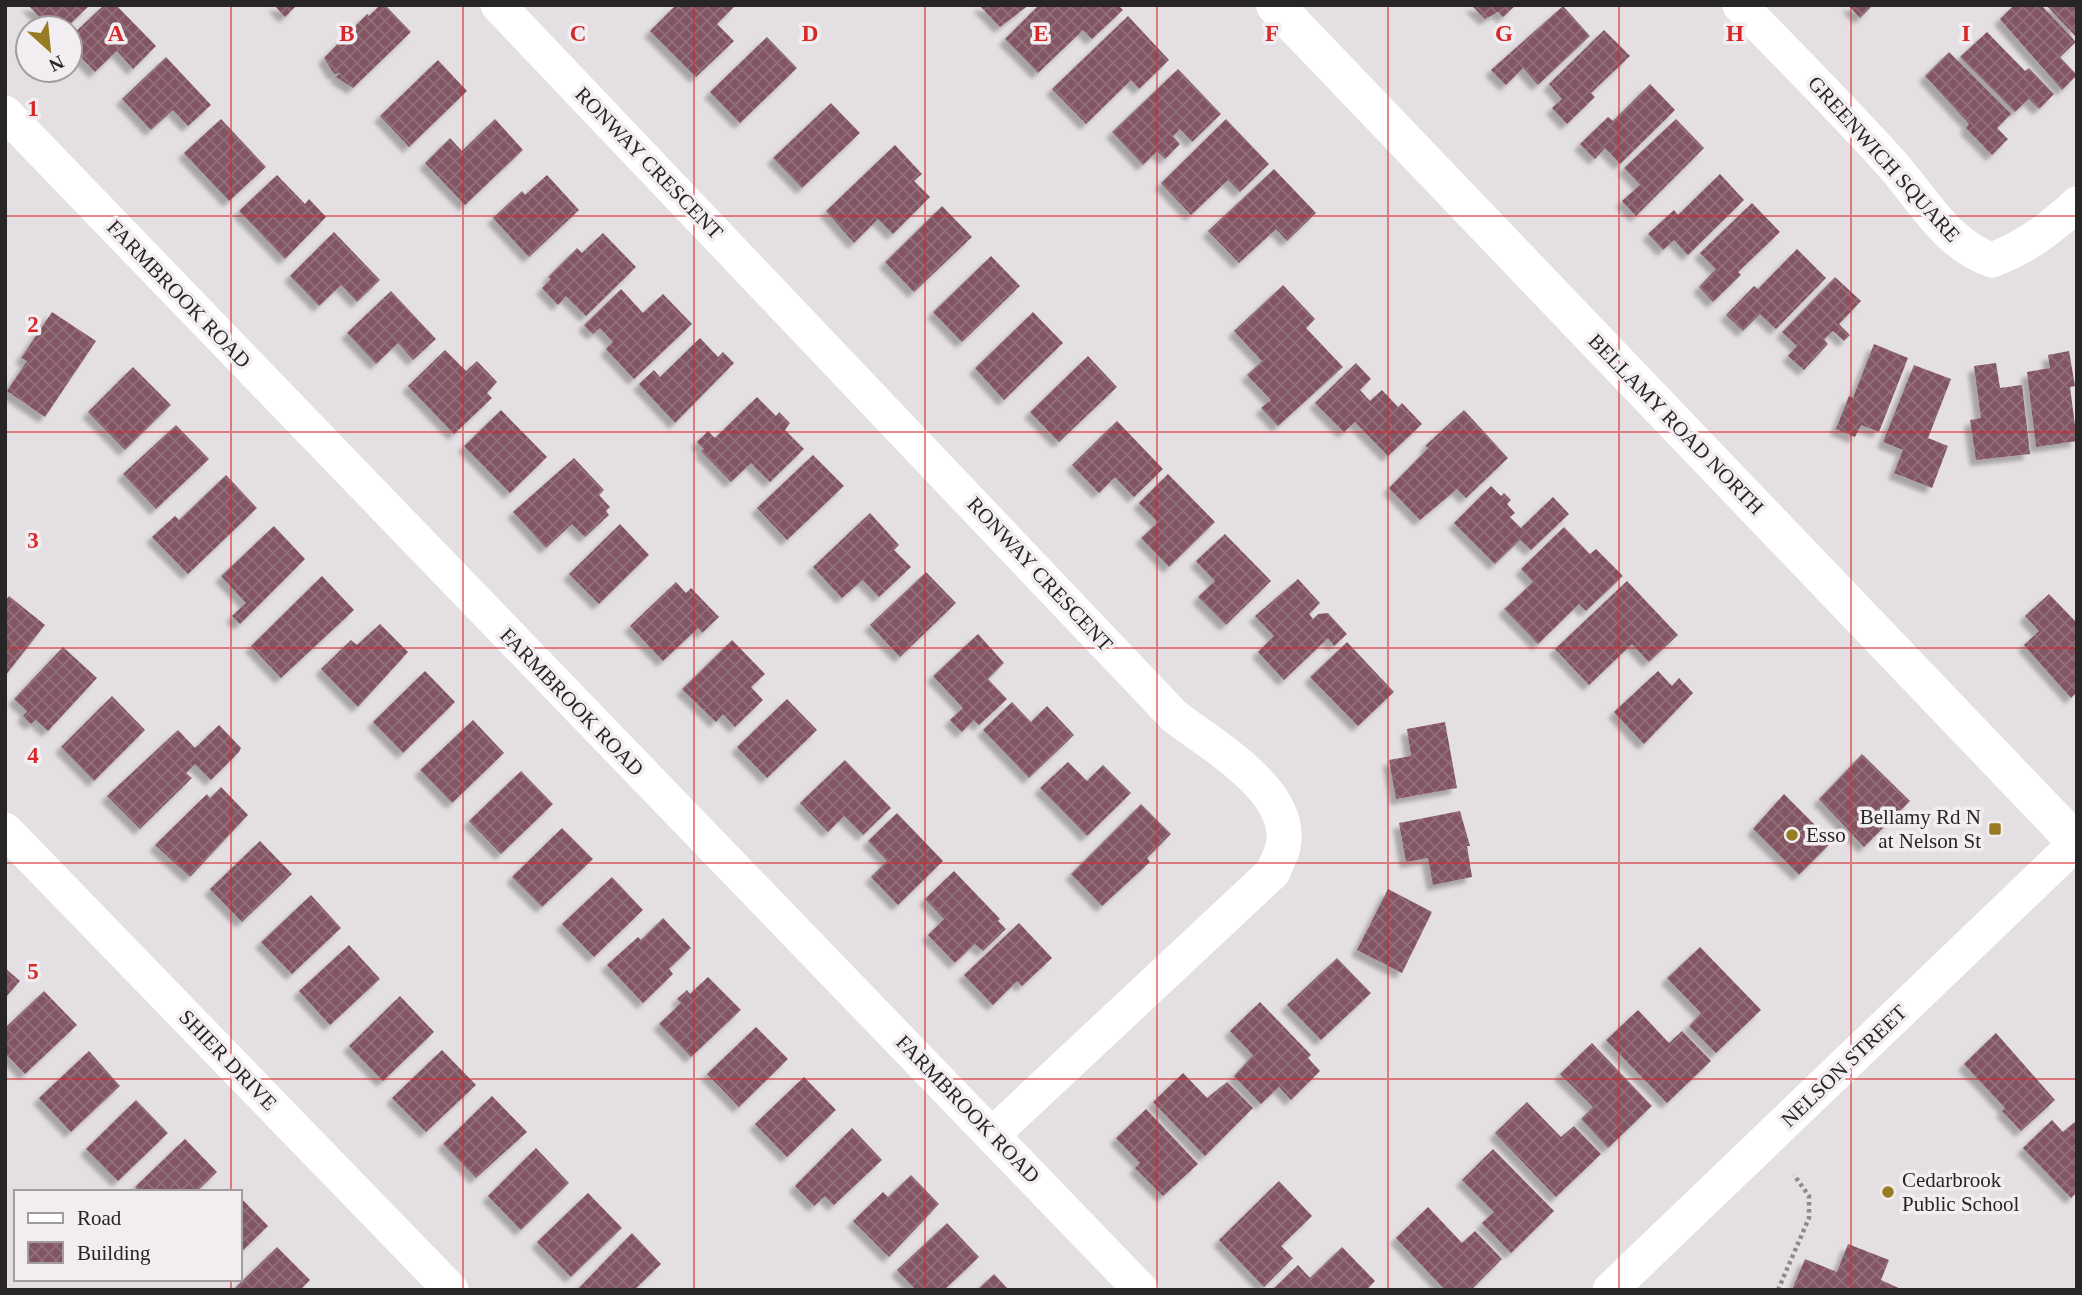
<svg xmlns="http://www.w3.org/2000/svg" width="2082" height="1295" font-family="'Times New Roman',serif">
<style>
.building{fill:url(#building-cross-hatch);filter:url(#shadow)}
.lines{fill:none;stroke-linecap:round;stroke-linejoin:round}
.path{stroke:#8d898c;stroke-width:4.5;stroke-dasharray:3.5 3.5;stroke-linecap:butt}
.minor{stroke:#fff;stroke-width:35}
.tertiary{stroke:#fff;stroke-width:38}
.grid{fill:none;stroke:#d62828;stroke-width:2;stroke-opacity:0.55}
.poi-dot{fill:#987c24;stroke:#f2edf0;stroke-width:2.5}
.labels{text-anchor:middle;stroke-width:7;stroke-linejoin:round;paint-order:stroke}
.street-label{font-size:21px;fill:#272526;stroke:#f2edf0}
.poi-label{font-size:21px;fill:#272526;stroke:#f2edf0;text-anchor:start}
.grid-label{font-size:23px;text-anchor:middle;font-weight:bold;fill:#d62828;stroke:#f2edf0;stroke-width:7;stroke-linejoin:round;paint-order:stroke}
</style>
<defs>
<pattern id="building-cross-hatch" width="8" height="8" patternUnits="userSpaceOnUse" patternTransform="scale(1.75)"><rect width="8" height="8" fill="#835562"/><path d="M0 0l8 8M0 8l8-8" fill="none" stroke="#926f79"/></pattern>
<filter id="shadow"><feDropShadow dx="-6" dy="6" stdDeviation="2" flood-color="#0004"/></filter>
</defs>
<rect width="100%" height="100%" fill="#e4dfe3"/>
<!-- building -->
<path class="building" d="M 28,5 L 90,5 L 66,28 L 50,28 Z
M 104,5 L 116,5 L 156,46 L 133,69 L 117,51 L 95,72 L 70,46 L 70,37 Z
M 274,5 L 297,5 L 285,17 Z
M 380,5 L 385,5 L 411,32 L 353,88 L 336,77 L 340,73 L 334,74 L 324,58 L 367,14 L 369,16 Z
M 676,5 L 736,5 L 717,24 L 734,41 L 696,77 L 650,31 Z
M 979,5 L 1029,5 L 1000,27 Z
M 1039,5 L 1118,5 L 1123,10 L 1092,39 L 1083,30 L 1038,73 L 1005,39 Z
M 1471,5 L 1516,5 L 1503,17 L 1498,12 L 1485,19 Z
M 1848,5 L 1873,5 L 1860,18 Z
M 2014,5 L 2041,5 L 2076,42 L 2060,57 L 2077,75 L 2062,90 L 2000,19 Z
M 2046,5 L 2077,5 L 2077,38 Z
M 1563,6 L 1590,36 L 1538,85 L 1523,68 L 1506,85 L 1491,70 Z
M 1128,16 L 1169,60 L 1139,89 L 1131,80 L 1086,124 L 1052,89 Z
M 1604,30 L 1630,56 L 1591,93 L 1595,97 L 1567,124 L 1552,108 L 1562,99 L 1549,84 Z
M 1987,32 L 2025,71 L 2029,68 L 2054,94 L 2039,109 L 2029,99 L 2015,112 L 1960,57 Z
M 767,37 L 797,68 L 740,123 L 710,92 Z
M 1949,52 L 2011,114 L 1997,128 L 2008,139 L 1992,155 L 1966,128 L 1969,124 L 1925,76 Z
M 166,57 L 211,105 L 188,126 L 173,110 L 151,130 L 122,99 Z
M 438,60 L 467,91 L 409,147 L 380,116 Z
M 1178,69 L 1221,114 L 1192,142 L 1180,129 L 1173,136 L 1180,144 L 1165,159 L 1157,151 L 1143,165 L 1112,132 Z
M 1650,84 L 1675,110 L 1620,164 L 1605,148 L 1595,159 L 1580,144 L 1608,117 L 1613,121 Z
M 831,103 L 860,133 L 802,188 L 773,158 Z
M 221,119 L 266,167 L 229,201 L 184,153 Z
M 495,119 L 523,150 L 465,205 L 425,163 L 450,138 L 462,151 Z
M 1226,119 L 1269,164 L 1240,192 L 1228,180 L 1191,215 L 1161,183 Z
M 1676,119 L 1704,148 L 1636,216 L 1622,201 L 1640,185 L 1624,168 Z
M 895,145 L 922,174 L 914,181 L 930,197 L 893,234 L 878,219 L 854,243 L 826,211 Z
M 1274,169 L 1316,213 L 1287,241 L 1276,229 L 1239,263 L 1208,231 Z
M 1720,174 L 1744,200 L 1688,255 L 1674,240 L 1663,250 L 1648,234 L 1674,210 L 1678,215 Z
M 277,175 L 305,204 L 309,199 L 326,217 L 285,259 L 239,211 Z
M 547,175 L 579,210 L 529,257 L 493,218 L 522,191 L 525,195 Z
M 1752,203 L 1780,232 L 1738,272 L 1741,275 L 1713,302 L 1699,287 L 1716,269 L 1700,253 Z
M 942,206 L 972,237 L 914,292 L 885,262 Z
M 334,232 L 380,280 L 357,302 L 341,285 L 319,306 L 290,276 Z
M 603,233 L 636,267 L 586,316 L 566,296 L 558,305 L 542,288 L 551,279 L 548,277 L 577,248 L 582,253 Z
M 1797,249 L 1826,278 L 1776,329 L 1760,314 L 1743,331 L 1726,315 L 1754,286 L 1758,289 Z
M 991,256 L 1020,286 L 962,342 L 933,312 Z
M 1835,277 L 1861,301 L 1839,324 L 1850,335 L 1844,341 L 1833,331 L 1824,339 L 1828,344 L 1804,370 L 1788,356 L 1797,346 L 1782,332 Z
M 1283,285 L 1315,319 L 1306,328 L 1343,367 L 1278,426 L 1261,408 L 1271,400 L 1247,375 L 1262,361 L 1234,331 Z
M 621,289 L 643,313 L 663,294 L 692,324 L 634,379 L 606,349 L 613,342 L 600,328 L 593,334 L 584,325 Z
M 391,291 L 436,339 L 413,360 L 398,343 L 376,364 L 347,333 Z
M 52,312 L 96,341 L 45,417 L 7,391 L 27,361 L 21,358 Z
M 1033,312 L 1063,343 L 1004,400 L 975,368 Z
M 700,338 L 718,357 L 723,352 L 734,363 L 675,423 L 639,384 L 654,370 L 660,377 Z
M 1874,344 L 1908,358 L 1879,432 L 1861,425 L 1855,437 L 1836,429 L 1849,396 L 1853,398 Z
M 445,350 L 466,371 L 477,361 L 497,382 L 487,393 L 492,398 L 454,434 L 408,386 Z
M 2069,351 L 2075,386 L 2070,387 L 2077,441 L 2036,447 L 2027,372 L 2050,368 L 2048,355 Z
M 1088,356 L 1117,387 L 1059,442 L 1030,412 Z
M 1356,363 L 1371,379 L 1360,390 L 1370,401 L 1382,390 L 1398,407 L 1402,403 L 1422,424 L 1388,456 L 1355,422 L 1344,432 L 1315,403 Z
M 1996,363 L 2000,388 L 2022,385 L 2030,454 L 1976,460 L 1970,420 L 1981,418 L 1974,366 Z
M 1914,365 L 1951,379 L 1928,438 L 1948,446 L 1932,488 L 1894,473 L 1903,450 L 1883,442 Z
M 133,367 L 171,405 L 125,450 L 88,412 Z
M 757,397 L 776,416 L 779,412 L 790,423 L 785,430 L 804,449 L 770,482 L 751,463 L 731,482 L 701,451 L 704,449 L 697,442 L 708,431 L 715,438 Z
M 501,410 L 547,457 L 510,493 L 464,446 Z
M 1464,410 L 1508,458 L 1466,498 L 1457,489 L 1420,520 L 1389,488 L 1428,448 L 1425,446 Z
M 1117,421 L 1163,469 L 1134,497 L 1115,477 L 1099,493 L 1072,465 Z
M 176,425 L 209,459 L 156,509 L 123,474 Z
M 813,455 L 844,486 L 787,540 L 757,508 Z
M 574,458 L 604,490 L 599,495 L 610,507 L 606,511 L 609,515 L 585,537 L 572,524 L 546,548 L 513,512 Z
M 1168,474 L 1215,522 L 1169,567 L 1141,538 L 1158,522 L 1139,503 Z
M 226,475 L 257,508 L 188,574 L 152,537 L 175,516 L 179,520 Z
M 1491,486 L 1501,496 L 1504,493 L 1511,500 L 1507,504 L 1515,513 L 1510,517 L 1521,528 L 1553,497 L 1569,514 L 1531,550 L 1520,540 L 1495,564 L 1454,523 Z
M 870,513 L 899,545 L 894,550 L 911,567 L 879,597 L 863,580 L 842,598 L 813,567 Z
M 620,524 L 649,555 L 599,604 L 569,574 Z
M 274,526 L 305,559 L 240,624 L 232,616 L 246,603 L 221,576 Z
M 1564,527 L 1590,554 L 1596,549 L 1623,576 L 1586,611 L 1579,604 L 1538,644 L 1504,609 L 1533,582 L 1521,569 Z
M 1225,534 L 1271,581 L 1226,625 L 1198,597 L 1215,581 L 1196,561 Z
M 926,572 L 956,603 L 900,657 L 870,625 Z
M 322,576 L 354,610 L 281,678 L 251,646 Z
M 1298,579 L 1320,603 L 1309,614 L 1313,619 L 1318,614 L 1328,613 L 1347,634 L 1334,646 L 1328,638 L 1284,680 L 1258,652 L 1274,636 L 1255,616 Z
M 1627,581 L 1678,635 L 1649,662 L 1632,644 L 1589,685 L 1555,649 Z
M 676,582 L 686,593 L 691,588 L 719,617 L 702,633 L 698,628 L 663,661 L 630,626 Z
M 2049,594 L 2077,623 L 2077,692 L 2071,698 L 2024,645 L 2039,631 L 2025,616 Z
M 9,596 L 45,625 L 5,676 L 5,601 Z
M 380,624 L 408,652 L 358,707 L 321,669 L 351,640 L 357,645 Z
M 978,634 L 1004,663 L 988,679 L 1007,699 L 979,725 L 974,720 L 962,732 L 950,720 L 963,708 L 933,676 Z
M 732,640 L 765,674 L 751,687 L 763,700 L 735,727 L 723,714 L 716,722 L 682,689 Z
M 1347,642 L 1394,692 L 1358,726 L 1310,677 Z
M 63,647 L 97,678 L 48,731 L 36,720 L 31,724 L 23,716 L 27,711 L 14,699 Z
M 425,671 L 455,702 L 403,753 L 373,722 Z
M 1658,671 L 1672,686 L 1679,678 L 1693,693 L 1644,744 L 1614,712 Z
M 112,696 L 145,730 L 94,781 L 61,747 Z
M 787,699 L 817,730 L 767,778 L 737,747 Z
M 1012,702 L 1031,722 L 1047,706 L 1074,735 L 1029,778 L 983,730 Z
M 473,720 L 504,753 L 452,803 L 420,770 Z
M 1445,722 L 1457,788 L 1396,799 L 1389,760 L 1411,756 L 1407,729 Z
M 219,725 L 241,748 L 239,752 L 211,780 L 195,764 L 186,773 L 192,778 L 140,829 L 107,796 L 178,730 L 195,748 Z
M 1862,754 L 1910,801 L 1864,847 L 1819,799 Z
M 845,760 L 891,808 L 863,835 L 844,816 L 828,832 L 800,803 Z
M 1068,762 L 1087,781 L 1103,765 L 1131,793 L 1087,836 L 1040,788 Z
M 521,771 L 553,804 L 501,854 L 469,821 Z
M 221,787 L 248,815 L 190,877 L 155,845 L 207,794 L 210,798 Z
M 1784,794 L 1832,842 L 1799,875 L 1753,829 Z
M 1141,804 L 1171,834 L 1147,858 L 1150,862 L 1102,906 L 1071,874 Z
M 1460,811 L 1470,846 L 1467,846 L 1472,877 L 1433,885 L 1428,858 L 1406,862 L 1399,823 Z
M 897,813 L 943,861 L 898,905 L 871,877 L 887,861 L 868,841 Z
M 562,828 L 593,859 L 542,907 L 512,877 Z
M 260,841 L 292,874 L 242,922 L 210,889 Z
M 954,871 L 1000,919 L 998,921 L 1006,929 L 983,951 L 975,944 L 955,963 L 928,935 L 944,919 L 925,899 Z
M 612,877 L 643,910 L 594,957 L 562,924 Z
M 1388,889 L 1432,912 L 1402,973 L 1357,950 Z
M 311,895 L 341,928 L 292,974 L 261,942 Z
M 663,918 L 691,948 L 669,969 L 673,974 L 643,1003 L 607,965 L 638,937 L 641,940 Z
M 1019,923 L 1052,958 L 1022,986 L 1017,981 L 993,1005 L 964,975 Z
M 349,945 L 380,979 L 330,1025 L 299,991 Z
M 1700,947 L 1761,1010 L 1716,1053 L 1689,1026 L 1701,1013 L 1667,978 Z
M 1337,958 L 1371,993 L 1321,1040 L 1287,1005 Z
M 5,968 L 20,981 L 5,998 Z
M 708,977 L 741,1010 L 691,1057 L 659,1024 L 681,1003 L 677,999 L 687,990 L 690,994 Z
M 44,991 L 77,1025 L 25,1074 L 5,1053 L 5,1028 Z
M 400,996 L 434,1032 L 383,1081 L 349,1046 Z
M 1260,1002 L 1311,1055 L 1308,1058 L 1320,1071 L 1291,1100 L 1279,1087 L 1261,1104 L 1234,1076 L 1253,1055 L 1230,1031 Z
M 1638,1010 L 1669,1043 L 1682,1031 L 1711,1061 L 1667,1103 L 1606,1040 Z
M 756,1027 L 788,1059 L 739,1107 L 707,1074 Z
M 1996,1033 L 2055,1100 L 2021,1131 L 2002,1111 L 2005,1108 L 1964,1064 Z
M 1592,1043 L 1652,1106 L 1608,1148 L 1581,1119 L 1593,1107 L 1560,1074 Z
M 442,1050 L 476,1085 L 426,1132 L 392,1098 Z
M 89,1051 L 120,1086 L 71,1132 L 39,1098 Z
M 1183,1073 L 1207,1098 L 1227,1082 L 1253,1108 L 1205,1156 L 1153,1102 Z
M 804,1077 L 836,1110 L 787,1157 L 755,1124 Z
M 492,1096 L 527,1132 L 476,1178 L 443,1144 Z
M 136,1100 L 168,1133 L 118,1181 L 86,1149 Z
M 1527,1102 L 1561,1137 L 1574,1126 L 1601,1154 L 1556,1197 L 1495,1133 Z
M 1146,1109 L 1198,1164 L 1163,1196 L 1135,1168 L 1140,1163 L 1116,1138 Z
M 2052,1120 L 2063,1132 L 2077,1120 L 2077,1192 L 2071,1198 L 2023,1148 Z
M 852,1128 L 882,1160 L 834,1205 L 825,1196 L 814,1206 L 795,1186 Z
M 185,1139 L 217,1172 L 196,1192 L 140,1192 L 135,1187 Z
M 536,1148 L 569,1183 L 521,1230 L 488,1196 Z
M 1493,1149 L 1554,1211 L 1511,1253 L 1482,1223 L 1494,1212 L 1462,1180 Z
M 911,1175 L 939,1204 L 889,1257 L 853,1221 L 883,1192 L 888,1197 Z
M 1279,1181 L 1312,1216 L 1281,1246 L 1293,1258 L 1264,1287 L 1219,1240 Z
M 588,1193 L 622,1228 L 571,1277 L 537,1242 Z
M 240,1197 L 268,1226 L 240,1253 Z
M 1428,1207 L 1462,1243 L 1475,1231 L 1502,1259 L 1471,1290 L 1445,1290 L 1396,1238 Z
M 947,1223 L 979,1257 L 944,1290 L 916,1290 L 897,1270 Z
M 632,1233 L 661,1264 L 634,1290 L 577,1290 Z
M 1848,1244 L 1889,1260 L 1881,1280 L 1903,1290 L 1792,1290 L 1805,1259 L 1837,1272 Z
M 277,1247 L 310,1280 L 300,1290 L 233,1290 Z
M 1342,1247 L 1375,1281 L 1366,1290 L 1272,1290 L 1298,1265 L 1310,1278 Z
M 994,1274 L 1009,1290 L 977,1290 Z"/>
<g class="lines">
<!-- path -->
<path class="path" d="M 1778,1290 L 1809,1218 L 1809,1196 L 1794,1175"/>
<!-- minor -->
<path class="minor" d="M 498,5 L 1174,716 C 1211,745 1295,791 1283,847 C 1281,855 1276,864 1273,872 L 993,1134
M 1740,5 C 1790,57 1841,108 1889,161 C 1922,197 1945,244 1992,260 C 2026,247 2050,229 2077,204
M 5,113 L 1141,1290
M 5,830 L 451,1290
M 1610,1290 L 2077,842"/>
<!-- tertiary -->
<path class="tertiary" d="M 1275,5 L 2077,843"/>
</g>
<!-- grid -->
<path class="grid" d="M 231,5 L 231,1192M 463,5 L 463,1290M 694,5 L 694,1290M 925,5 L 925,1290M 1157,5 L 1157,1290M 1388,5 L 1388,1290M 1619,5 L 1619,1290M 1851,5 L 1851,1290M 5,216 L 2077,216M 5,432 L 2077,432M 5,648 L 2077,648M 5,863 L 2077,863M 5,1079 L 2077,1079M 231,1279 L 231,1290"/>
<!-- markers -->
<g class="poi-dot">
<rect x="1988" y="822" width="14" height="14" rx="3.5"/>
<circle cx="1792" cy="835" r="7"/>
<circle cx="1888" cy="1192" r="7"/>
</g>
<g class="labels">
<!-- street labels -->
<g class="street-label">
<text transform="translate(1884 159) rotate(48)" y="7">GREENWICH SQUARE</text>
<text transform="translate(649 163) rotate(46)" y="7">RONWAY CRESCENT</text>
<text transform="translate(179 294) rotate(46)" y="7">FARMBROOK ROAD</text>
<text transform="translate(1676 424) rotate(46)" y="7">BELLAMY ROAD NORTH</text>
<text transform="translate(1040 574) rotate(47)" y="7">RONWAY CRESCENT</text>
<text transform="translate(572 702) rotate(46)" y="7">FARMBROOK ROAD</text>
<text transform="translate(228 1060) rotate(46)" y="7">SHIER DRIVE</text>
<text transform="translate(1844 1066) rotate(-44)" y="7">NELSON STREET</text>
<text transform="translate(968 1109) rotate(46)" y="7">FARMBROOK ROAD</text>
</g>
<!-- poi labels -->
<g class="poi-label">
<text x="1981" y="824" text-anchor="end">Bellamy Rd N<tspan x="1981" dy="24">at Nelson St</tspan></text>
<text x="1806" y="842">Esso</text>
<text x="1902" y="1187">Cedarbrook<tspan x="1902" dy="24">Public School</tspan></text>
</g>
</g>
<g class="grid-label">
<text x="116" y="41">A</text>
<text x="347" y="41">B</text>
<text x="578" y="41">C</text>
<text x="810" y="41">D</text>
<text x="1041" y="41">E</text>
<text x="1272" y="41">F</text>
<text x="1504" y="41">G</text>
<text x="1735" y="41">H</text>
<text x="1966" y="41">I</text>
<text x="33" y="116">1</text>
<text x="33" y="332">2</text>
<text x="33" y="548">3</text>
<text x="33" y="763">4</text>
<text x="33" y="979">5</text>
</g>
<!-- border -->
<rect width="2082" height="1295" fill="none" stroke="#272526" stroke-width="14"/>
<!-- legend -->
<rect x="14" y="1190" width="228" height="91" fill="#f2edf0" stroke="#a19d9f" stroke-width="2"/>
<rect x="28" y="1213" width="35" height="10" fill="#ffffff" stroke="#a19d9f" stroke-width="2"/>
<text x="77" y="1225" font-size="21" fill="#272526">Road</text>
<rect x="28" y="1242" width="35" height="21" fill="url(#building-cross-hatch)" stroke="#a19d9f" stroke-width="2"/>
<text x="77" y="1260" font-size="21" fill="#272526">Building</text>
<!-- north arrow -->
<g transform="translate(49 49) rotate(153)"><circle r="33" fill="#f2edf0" stroke="#a19d9f" stroke-width="2"/>
<path d="M0-5L12 26L0 18L-12 26Z" fill="#987c24"/>
<text y="-10" font-size="19" font-weight="bold" text-anchor="middle" fill="#272526">N</text>
</g>
</svg>
